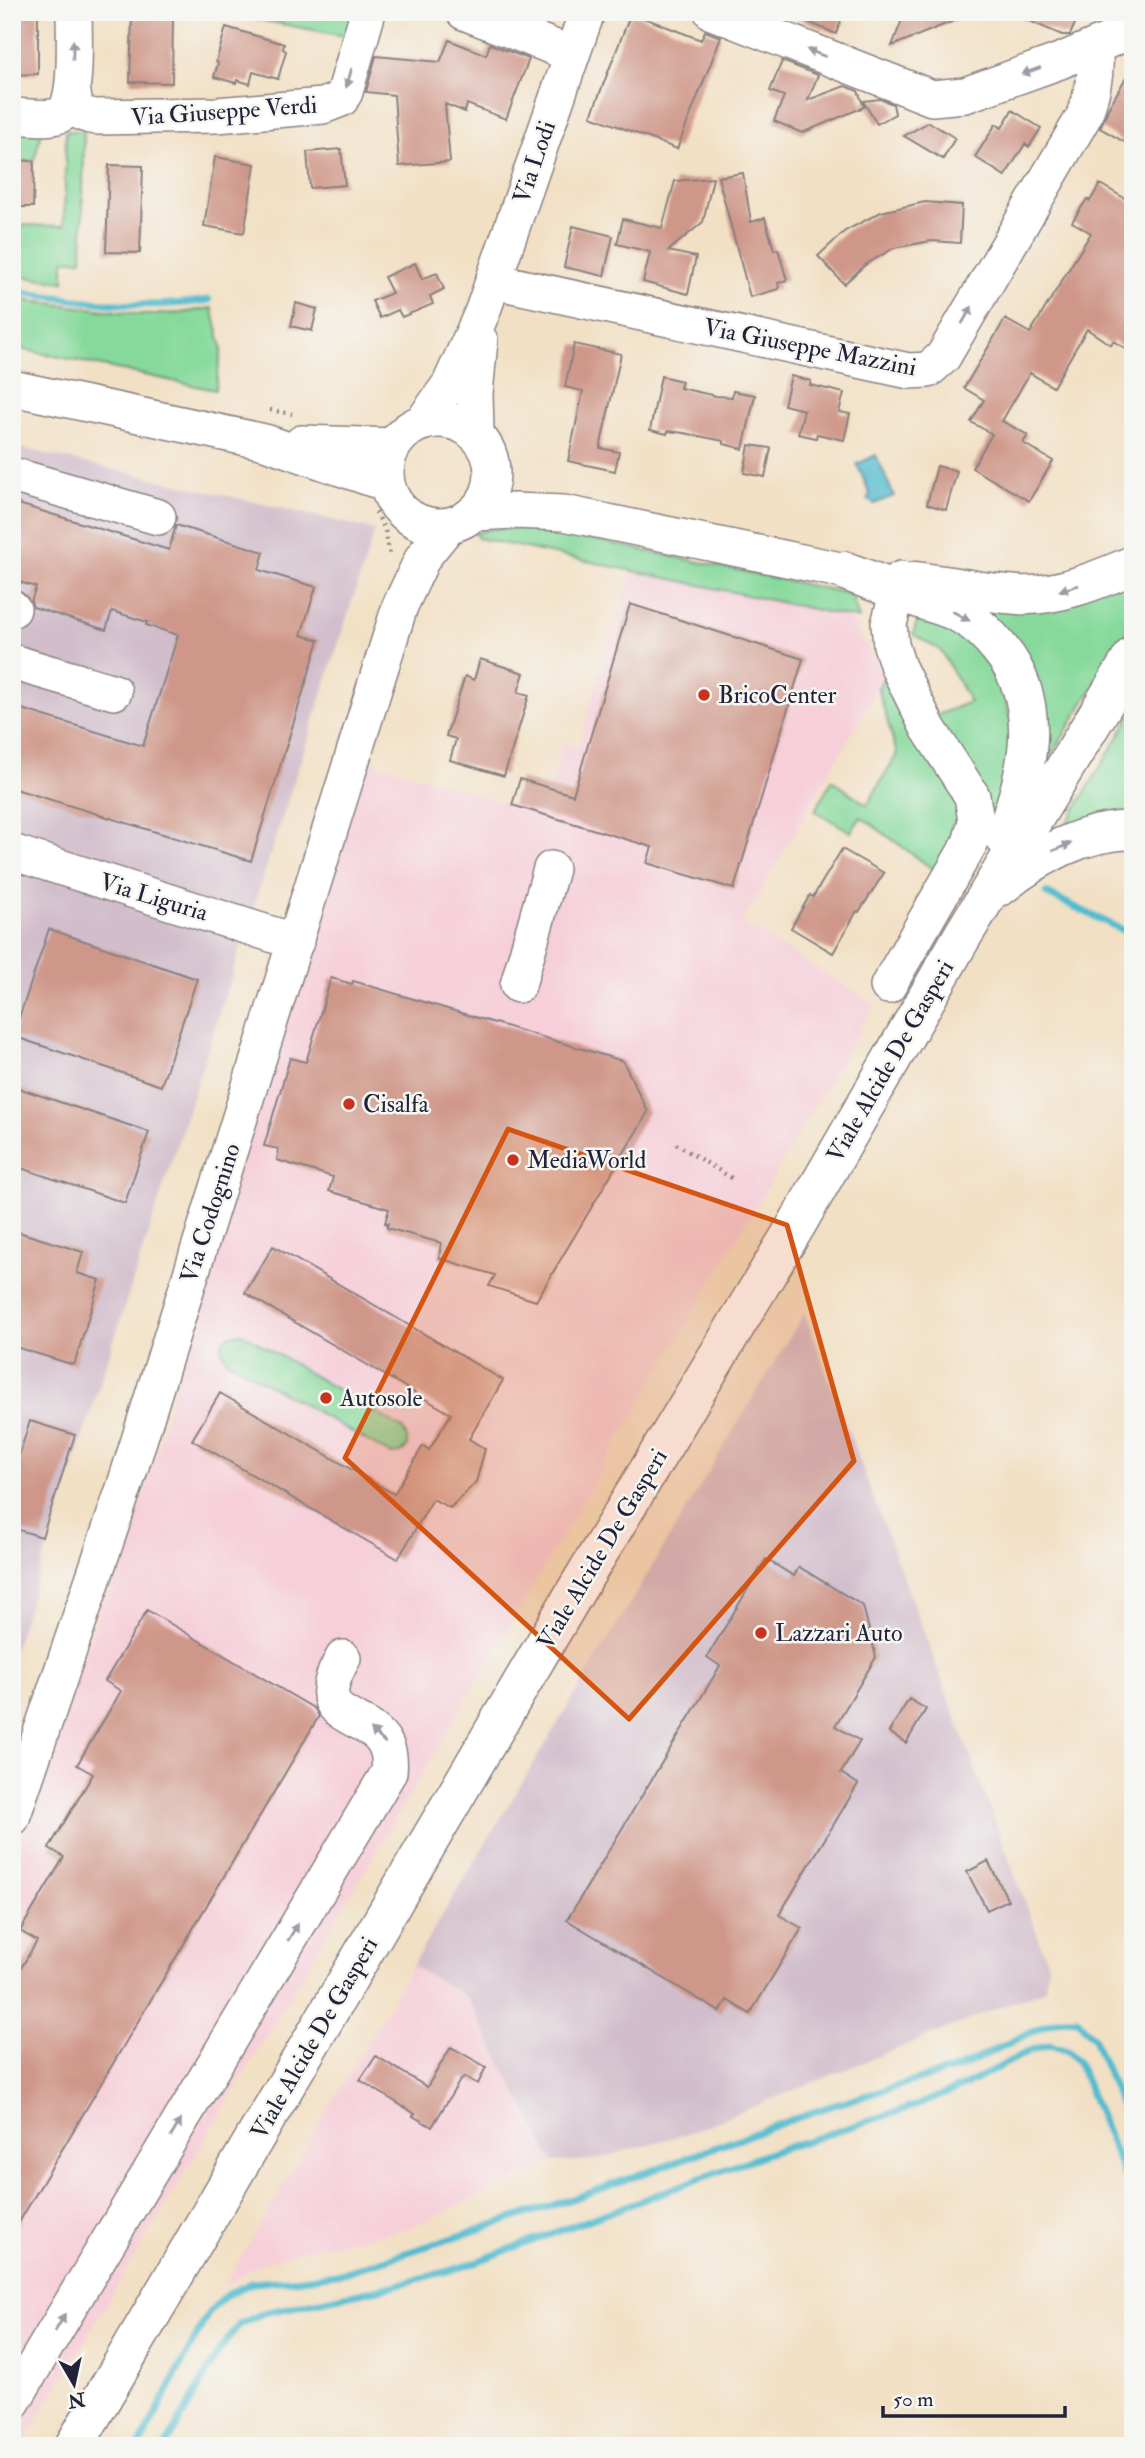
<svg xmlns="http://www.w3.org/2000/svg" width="1145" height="2458" font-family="'IM FELL Double Pica',serif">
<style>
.built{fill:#f6cfd9}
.industrial{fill:#d1bdcb}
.green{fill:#86d99b;stroke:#547e6b;stroke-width:2}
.water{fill:#52bbcf;stroke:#3a6e85;stroke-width:2}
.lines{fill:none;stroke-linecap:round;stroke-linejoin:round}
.stream{stroke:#52bbcf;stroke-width:7}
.building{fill:#cf9789}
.minor-casing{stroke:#8a8180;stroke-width:38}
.major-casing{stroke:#8a8180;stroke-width:41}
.path{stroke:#8a8180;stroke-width:4.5;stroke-dasharray:2 5;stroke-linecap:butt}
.minor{stroke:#fff;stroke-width:35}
.major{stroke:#fff;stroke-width:38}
.oneway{fill:#9c9ca7}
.marked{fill:#d45411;fill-opacity:0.2;stroke:#d45411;stroke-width:5;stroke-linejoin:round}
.poi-dot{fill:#c8321e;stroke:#f6f6f2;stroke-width:2.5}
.labels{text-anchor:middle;stroke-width:5;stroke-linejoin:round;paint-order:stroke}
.street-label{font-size:24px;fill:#22223b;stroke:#f6f6f2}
.poi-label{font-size:24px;fill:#22223b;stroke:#f6f6f2;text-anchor:start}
</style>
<rect width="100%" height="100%" fill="#f6f6f2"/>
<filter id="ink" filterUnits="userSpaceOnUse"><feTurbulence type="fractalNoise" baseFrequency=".0143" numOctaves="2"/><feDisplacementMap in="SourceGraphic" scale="14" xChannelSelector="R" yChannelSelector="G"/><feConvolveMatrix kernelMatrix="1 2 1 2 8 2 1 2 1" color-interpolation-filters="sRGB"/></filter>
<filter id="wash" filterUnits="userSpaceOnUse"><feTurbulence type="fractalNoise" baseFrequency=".00686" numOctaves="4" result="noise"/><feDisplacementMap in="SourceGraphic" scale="28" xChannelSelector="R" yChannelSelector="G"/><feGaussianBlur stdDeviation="1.57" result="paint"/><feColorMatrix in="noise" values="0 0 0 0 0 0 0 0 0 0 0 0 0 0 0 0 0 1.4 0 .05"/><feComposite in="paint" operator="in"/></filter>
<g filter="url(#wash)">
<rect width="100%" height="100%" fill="#f2e0c5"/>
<!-- built -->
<path class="built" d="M 631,571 L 850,617 L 884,677 L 742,923 L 875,1004 L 418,1781 L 22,2446 L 12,2446 L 12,1868 L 116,1561 L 151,1469 L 355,756 L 512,805 L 520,779 L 550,788 L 563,743 L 578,747 Z
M 412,1966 L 467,1997 L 553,2162 L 409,2228 L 307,2249 L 258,2265 L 223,2288 Z"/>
<!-- industrial -->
<path class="industrial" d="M 12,446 L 375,530 L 12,1656 Z
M 804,1313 L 1048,1963 L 1045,1989 L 688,2133 L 593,2160 L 553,2162 L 467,1997 L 412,1966 Z"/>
<!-- green -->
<path class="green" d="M 218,12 L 356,12 L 350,37 Z
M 12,129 L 42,130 L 34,161 L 12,160 Z
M 66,131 L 84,131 L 82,260 L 64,260 L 64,282 L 12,275 L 12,225 L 64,226 Z
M 12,299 L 146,315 L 181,313 L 212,308 L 222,348 L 215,390 L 12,347 Z
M 533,527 L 851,594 L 859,619 L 478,538 L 475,533 L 491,529 Z
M 1133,580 L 1133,622 L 1040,774 L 976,606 Z
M 919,615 L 951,625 L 998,669 L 1016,743 L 984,842 L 932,717 L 970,702 L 941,651 L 913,634 Z
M 884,677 L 968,813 L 937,872 L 861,817 L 851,832 L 815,811 L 832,780 L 867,805 L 897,754 L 878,688 Z
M 1133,712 L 1133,816 L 1064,828 Z
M 242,1333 L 403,1429 L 407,1438 L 407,1447 L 401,1453 L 390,1454 L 228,1361 L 222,1352 L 222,1343 L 230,1335 Z"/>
<!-- water -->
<path class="water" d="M 876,455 L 894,496 L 874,504 L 867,499 L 870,494 L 857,464 Z"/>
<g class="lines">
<!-- stream -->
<path class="stream" d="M 12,291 C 83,301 137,311 209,300
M 1046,893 L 1133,935
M 139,2446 L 209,2312 L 226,2295 L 252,2283 L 302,2279 L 343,2273 L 443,2241 L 581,2196 L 824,2108 L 961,2067 L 1045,2025 L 1064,2019 L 1077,2019 L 1094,2039 L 1133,2136
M 166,2446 L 221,2348 L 239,2325 L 263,2313 L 393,2286 L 462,2267 L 766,2154 L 918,2105 L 964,2086 L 1031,2050 L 1050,2045 L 1068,2051 L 1078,2062 L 1133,2196"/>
</g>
<g id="blocks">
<!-- building -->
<path class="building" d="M 12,12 L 38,12 L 38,74 L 12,75 Z
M 785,12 L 844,12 L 836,34 Z
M 905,12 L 973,12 L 973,13 L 892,46 Z
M 1008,12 L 1061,12 L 1077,19 L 1070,35 L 1062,35 Z
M 631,13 L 701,40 L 705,31 L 721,37 L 677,149 L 591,116 Z
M 132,18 L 173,18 L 172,83 L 130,82 Z
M 226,27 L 284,44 L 283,49 L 286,51 L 278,79 L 253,72 L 250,84 L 237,80 L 236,83 L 214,77 L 218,63 L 216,62 Z
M 449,40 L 486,55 L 490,44 L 529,59 L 506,119 L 467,104 L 465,112 L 445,104 L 450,162 L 399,166 L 394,95 L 366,92 L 376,56 L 440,62 Z
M 782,61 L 818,75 L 808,100 L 845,86 L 858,91 L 864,107 L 802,133 L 774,121 L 784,96 L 770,91 Z
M 1133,65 L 1133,147 L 1100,128 L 1108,109 Z
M 880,99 L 893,104 L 895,114 L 877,124 L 863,101 Z
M 1012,110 L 1041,128 L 1029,147 L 1025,144 L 1005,176 L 975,157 L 996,124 L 1002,128 Z
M 929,122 L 955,138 L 943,159 L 904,136 Z
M 341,149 L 345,185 L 310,188 L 307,152 Z
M 215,157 L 255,164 L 244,233 L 204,226 Z
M 12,160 L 34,161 L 33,207 L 12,207 Z
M 109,165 L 143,166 L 140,253 L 106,252 Z
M 743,173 L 751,222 L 765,218 L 774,250 L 778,249 L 787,280 L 778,283 L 779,289 L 750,297 L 718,177 Z
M 713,178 L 703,222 L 668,251 L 696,257 L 688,294 L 643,282 L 650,252 L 617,244 L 623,219 L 662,228 L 675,181 Z
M 1100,184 L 1133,203 L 1133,353 L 1113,341 L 1111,345 L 1087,329 L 1053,387 L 1030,373 L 1002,421 L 1028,435 L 1023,443 L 1053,461 L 1029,501 L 972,468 L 992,434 L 971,422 L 984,400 L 964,388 L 1005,319 L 1030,333 L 1091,233 L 1072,222 L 1087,199 L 1090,201 Z
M 925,202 L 962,205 L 960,243 L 931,241 L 894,248 L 865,265 L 844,284 L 818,256 L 845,231 L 881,212 Z
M 573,226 L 613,236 L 604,276 L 564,267 Z
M 415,263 L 422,279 L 437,273 L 444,289 L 430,296 L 433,304 L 402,317 L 398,310 L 380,318 L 372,301 L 392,293 L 384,277 Z
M 296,303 L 317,309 L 312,331 L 291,326 Z
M 574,344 L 621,354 L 600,448 L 619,452 L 615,471 L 568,461 L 583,391 L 565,387 Z
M 661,376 L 682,381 L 680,388 L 716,396 L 732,397 L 733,391 L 755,395 L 743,449 L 724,444 L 724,441 L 684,433 L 668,431 L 667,434 L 650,430 Z
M 791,376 L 811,381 L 810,385 L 844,393 L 839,412 L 850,414 L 844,440 L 817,434 L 816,438 L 798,434 L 804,410 L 784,405 Z
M 749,445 L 771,448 L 765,477 L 744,473 Z
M 937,466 L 957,471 L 946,510 L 927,504 Z
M 12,502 L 169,550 L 176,525 L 264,552 L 259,570 L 316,587 L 301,635 L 319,640 L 251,861 L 12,788 L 12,706 L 143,746 L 178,635 L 146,625 L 147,622 L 112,611 L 106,630 L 33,607 L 31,602 L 36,587 L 12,580 Z
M 630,604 L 803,659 L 734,889 L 647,863 L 652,847 L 512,805 L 520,779 L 573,795 Z
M 480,659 L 524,673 L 518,692 L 529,695 L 504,776 L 450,760 L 456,739 L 446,736 L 465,676 L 474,680 Z
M 842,849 L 884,873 L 859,912 L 857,911 L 833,953 L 791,928 L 810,895 L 813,897 Z
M 49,929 L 197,979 L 161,1086 L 13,1036 Z
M 331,978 L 352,984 L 353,981 L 623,1061 L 648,1112 L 536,1301 L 489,1286 L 495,1275 L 439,1258 L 441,1243 L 387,1228 L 388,1223 L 385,1223 L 389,1209 L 329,1191 L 333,1177 L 277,1160 L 279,1149 L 264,1146 L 290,1058 L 306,1062 Z
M 12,1086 L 149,1132 L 125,1203 L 12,1165 Z
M 12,1230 L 83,1252 L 77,1273 L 100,1280 L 74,1365 L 12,1346 Z
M 273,1246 L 503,1380 L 469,1439 L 485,1449 L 476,1482 L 450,1508 L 433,1499 L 398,1559 L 192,1440 L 220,1393 L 394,1494 L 423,1446 L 429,1450 L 451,1414 L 245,1293 Z
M 30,1421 L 75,1435 L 42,1537 L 12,1528 L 12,1477 Z
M 766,1559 L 794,1576 L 799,1567 L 863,1606 L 876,1657 L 835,1726 L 860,1741 L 841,1773 L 858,1784 L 779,1915 L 802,1928 L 750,2014 L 727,2000 L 720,2012 L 567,1920 L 720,1666 L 707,1657 Z
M 147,1610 L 315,1709 L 319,1716 L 12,2234 L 12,1983 L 37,1941 L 20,1931 L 64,1857 L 49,1848 L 93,1774 L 77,1765 L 121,1691 L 105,1681 Z
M 909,1699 L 926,1709 L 906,1743 L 889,1732 Z
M 988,1861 L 1008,1900 L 987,1910 L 967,1872 Z
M 451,2047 L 486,2067 L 478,2084 L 464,2077 L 459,2082 L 432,2127 L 413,2116 L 415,2114 L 360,2080 L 376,2056 L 427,2087 Z"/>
</g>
</g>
<g filter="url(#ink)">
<use href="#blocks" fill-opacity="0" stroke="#8a8180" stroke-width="2"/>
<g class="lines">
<!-- minor casing -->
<g class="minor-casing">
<path id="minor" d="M 464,12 L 571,54
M 712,12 L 932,98 L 965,95 L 1060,61 L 1133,30
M 73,93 C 75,110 79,115 96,117 L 217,115 L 323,106 L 341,99 L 345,92 L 368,12
M 12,116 C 26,116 49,121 62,114 C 78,104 74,33 74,12
M 494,281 L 909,371 L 928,370 L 943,357 L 1084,116 C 1093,93 1098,71 1094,47
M 12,388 L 265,442 L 387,484
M386 473a53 53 0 1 1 106 0a53 53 0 1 1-106 0Z
M 422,423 L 450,384 L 482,313 L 587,12
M 476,434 L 475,393 L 480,341
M 302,443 L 393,446
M 12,475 L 158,517
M 475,513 L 514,511 L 564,513 L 845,571
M 12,608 L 13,609
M 12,662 L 114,692
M 12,852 L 296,942
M 518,985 L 551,869
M 888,986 L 970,843 L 976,821 L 972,796 L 928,728 L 898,667 L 891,645 L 889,624 L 901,579
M 12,1818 L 125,1485 L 400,606 L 423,557 L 449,525
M 12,2403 L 389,1772 C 396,1712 326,1728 331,1689 C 332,1678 338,1667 343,1658"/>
</g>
<!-- major casing -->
<g class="major-casing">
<path id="major" d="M 845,571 C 871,581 898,591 925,601 C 937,605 949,608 960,614 C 976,622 989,635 1000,649 C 1046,704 1027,777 1004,837
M 916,581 C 950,585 984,593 1018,595 C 1057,597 1098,580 1133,565
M 1001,886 C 1039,855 1082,831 1133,830
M 74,2446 L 577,1589 L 797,1224 L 963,935 L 1133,656"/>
</g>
<!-- path -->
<path class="path" d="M 270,410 L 292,414
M 376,512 L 385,530 L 390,556
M 676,1144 L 733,1179"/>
<!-- minor -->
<use href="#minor" class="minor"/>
<!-- major -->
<use href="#major" class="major"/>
</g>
<!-- one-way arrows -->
<defs><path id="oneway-solid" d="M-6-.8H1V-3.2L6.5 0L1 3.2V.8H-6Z" transform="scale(1.75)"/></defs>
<g class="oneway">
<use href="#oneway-solid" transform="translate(73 50) rotate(-89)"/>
<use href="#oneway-solid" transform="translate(816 53) rotate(-159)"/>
<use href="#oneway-solid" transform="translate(1031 71) rotate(160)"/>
<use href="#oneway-solid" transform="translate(349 78) rotate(106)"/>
<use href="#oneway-solid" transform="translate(967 315) rotate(-60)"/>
<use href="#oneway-solid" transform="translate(1069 588) rotate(164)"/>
<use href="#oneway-solid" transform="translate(961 616) rotate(29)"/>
<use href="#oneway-solid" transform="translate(1062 847) rotate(-22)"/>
<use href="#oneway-solid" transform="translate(378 1736) rotate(-137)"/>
<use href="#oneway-solid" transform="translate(293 1932) rotate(-59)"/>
<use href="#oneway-solid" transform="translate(176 2128) rotate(-59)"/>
<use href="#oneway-solid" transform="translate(60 2323) rotate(-59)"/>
</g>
</g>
<!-- marked area -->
<path class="marked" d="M 508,1129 L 787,1225 L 854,1461 L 629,1719 L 345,1458 Z"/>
<!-- markers -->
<g class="poi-dot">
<circle cx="704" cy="695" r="7"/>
<circle cx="349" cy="1104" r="7"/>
<circle cx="513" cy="1160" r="7"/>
<circle cx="326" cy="1398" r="7"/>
<circle cx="761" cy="1633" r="7"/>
</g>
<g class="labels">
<!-- street labels -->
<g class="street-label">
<text transform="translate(224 111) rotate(-4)" y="8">Via Giuseppe Verdi</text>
<text transform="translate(534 162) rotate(-71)" y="8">Via Lodi</text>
<text transform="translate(810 347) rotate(11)" y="8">Via Giuseppe Mazzini</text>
<text transform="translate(154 897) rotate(17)" y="8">Via Liguria</text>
<text transform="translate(890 1061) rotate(-60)" y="8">Viale Alcide De Gasperi</text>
<text transform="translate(210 1213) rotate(-72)" y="8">Via Codognino</text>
<text transform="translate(602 1549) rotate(-59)" y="8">Viale Alcide De Gasperi</text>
<text transform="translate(314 2038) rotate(-60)" y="8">Viale Alcide De Gasperi</text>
</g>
<!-- poi labels -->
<g class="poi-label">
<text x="718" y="703">BricoCenter</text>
<text x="363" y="1112">Cisalfa</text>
<text x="527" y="1168">MediaWorld</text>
<text x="340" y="1406">Autosole</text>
<text x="775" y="1641">Lazzari Auto</text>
</g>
</g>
<!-- margin -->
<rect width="1145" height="2458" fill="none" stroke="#f6f6f2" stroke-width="42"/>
<!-- north arrow -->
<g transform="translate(74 2384) rotate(171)" stroke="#f6f6f2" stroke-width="5" paint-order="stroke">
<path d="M0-5L12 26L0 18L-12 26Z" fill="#22223b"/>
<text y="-10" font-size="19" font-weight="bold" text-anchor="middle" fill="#22223b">N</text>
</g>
<!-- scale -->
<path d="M883 2406v10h182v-10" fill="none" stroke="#22223b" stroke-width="3.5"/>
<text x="893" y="2406" font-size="21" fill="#22223b" stroke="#f6f6f2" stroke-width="5" paint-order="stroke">50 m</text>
</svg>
